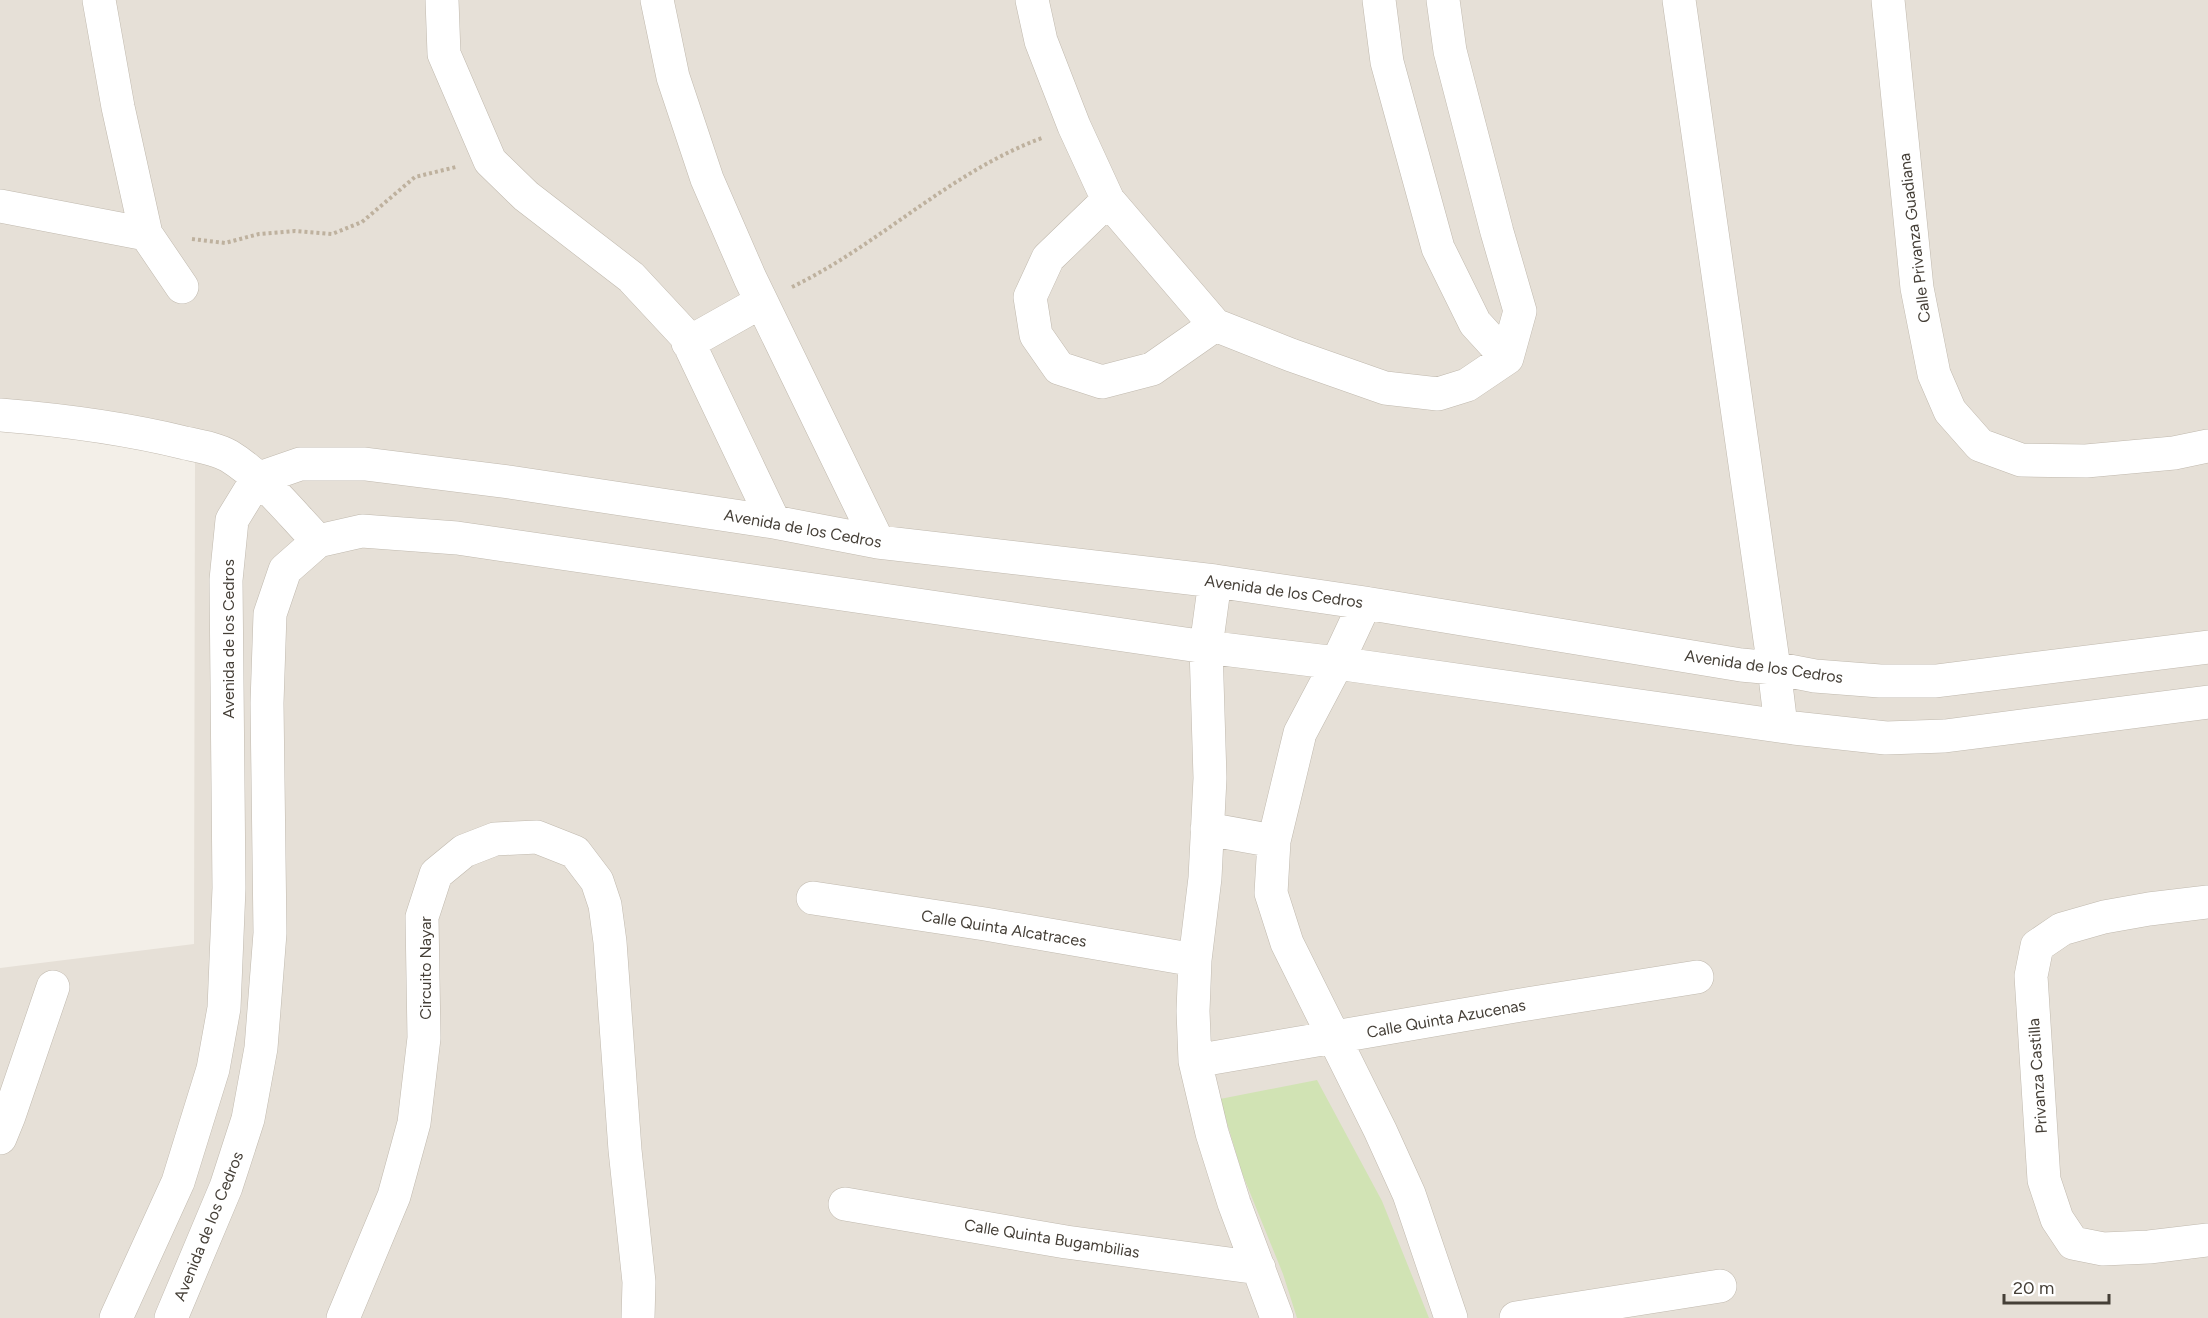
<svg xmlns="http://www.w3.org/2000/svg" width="2208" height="1318" font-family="Figtree,sans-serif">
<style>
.residential{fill:#e6e0d7}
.green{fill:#d1e3b4}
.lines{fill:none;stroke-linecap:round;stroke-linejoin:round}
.street-casing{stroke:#c0b9ae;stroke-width:34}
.path{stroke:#beb19e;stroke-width:4;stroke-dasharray:3 3;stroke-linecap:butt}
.street{stroke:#fff;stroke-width:33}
.labels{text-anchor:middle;stroke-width:5;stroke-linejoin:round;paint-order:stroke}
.street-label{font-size:16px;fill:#453f37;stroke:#fff}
</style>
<rect width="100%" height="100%" fill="#f3efe8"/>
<!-- residential -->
<path class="residential" d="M 0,0 L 2208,0 L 2208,1318 L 0,1318 L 0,968 L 194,944 L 195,462 L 0,411 Z"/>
<!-- green -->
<path class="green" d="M 1317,1080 L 1382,1201 L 1429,1318 L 1297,1318 L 1283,1274 L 1242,1173 L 1220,1099 Z"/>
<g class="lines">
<!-- street casing -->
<g class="street-casing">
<path id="street" d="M 442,0 L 444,54 L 490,161 L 526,196 L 631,277 L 685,335 L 774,522
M 657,0 L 673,77 L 707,179 L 750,278 L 878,542
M 1032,0 L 1041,41 L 1074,126 L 1108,200 L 1215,325 L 1291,355 L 1385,388 L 1438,394 L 1467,385 L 1507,358 L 1475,323 L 1438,248 L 1387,62 L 1379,0
M 1443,0 L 1450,51 L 1497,232 L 1520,311 L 1507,358
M 1679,0 L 1774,668 L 1781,726
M 1888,0 L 1917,288 L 1934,374 L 1950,411 L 1980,445 L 2021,460 L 2086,461 L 2174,453 L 2208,446
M 1108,200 L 1048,258 L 1030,297 L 1036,335 L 1059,368 L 1102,382 L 1152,369 L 1215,325
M 0,206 L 146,234 L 118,107 L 99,0
M 146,234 L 182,287
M 688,343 L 761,302
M 0,415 C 62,420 124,428 185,443 C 199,446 217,449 229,456 C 263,477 290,512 318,541
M 1215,581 L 1206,647 L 1210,778 L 1205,878 L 1195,960 L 1193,1011 L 1195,1061 L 1212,1133 L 1234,1203 L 1277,1318
M 1365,603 L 1337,663 L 1300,733 L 1274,841 L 1271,893 L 1287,943 L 1380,1130 L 1409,1194 L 1451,1318
M 1207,829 L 1274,841
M 813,898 L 985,924 L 1195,960
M 2208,902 L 2149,909 L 2104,917 L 2062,929 L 2037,946 L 2031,976 L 2044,1180 L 2057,1219 L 2073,1243 L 2103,1249 L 2149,1247 L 2208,1240
M 1195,1061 L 1521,1005 L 1697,977
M 0,1138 L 9,1116 L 53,987
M 845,1204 L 1066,1242 L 1259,1268
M 116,1318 L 178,1182 L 213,1069 L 224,1008 L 229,888 L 226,580 L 232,520 L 257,479 L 300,464 L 365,464 L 509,482 L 774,522 L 878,542 L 1215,581 L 1365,603 L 1741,665 L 1774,668 L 1815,676 L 1880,681 L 1936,681 L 2208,647
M 171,1318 L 226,1187 L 248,1119 L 261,1048 L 270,933 L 267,703 L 270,614 L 285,570 L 318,541 L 362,531 L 457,538 L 1206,647 L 1337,663 L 1794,728 L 1886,738 L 1945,736 L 2208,702
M 343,1318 L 394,1196 L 414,1123 L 424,1038 L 422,917 L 436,874 L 464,851 L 495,839 L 537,837 L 575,852 L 597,881 L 605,905 L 610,942 L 625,1150 L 639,1282 L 638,1318
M 1516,1318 L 1720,1286"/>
</g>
<!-- path -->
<path class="path" d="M 192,239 L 225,243 L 259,234 L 295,231 L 332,234 L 362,222 L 415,177 L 456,167
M 792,287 C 879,245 950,172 1042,138"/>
<!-- street -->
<use href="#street" class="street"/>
</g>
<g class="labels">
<!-- street labels -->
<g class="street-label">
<text transform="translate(1914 238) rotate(-97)" y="6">Calle Privanza Guadiana</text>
<text transform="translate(803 528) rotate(10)" y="6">Avenida de los Cedros</text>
<text transform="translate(1284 591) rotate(8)" y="6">Avenida de los Cedros</text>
<text transform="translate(228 639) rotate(-90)" y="6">Avenida de los Cedros</text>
<text transform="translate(1764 666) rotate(8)" y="6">Avenida de los Cedros</text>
<text transform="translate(1004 928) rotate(9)" y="6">Calle Quinta Alcatraces</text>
<text transform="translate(425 968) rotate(-90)" y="6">Circuito Nayar</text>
<text transform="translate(1446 1018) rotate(-10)" y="6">Calle Quinta Azucenas</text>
<text transform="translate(2037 1076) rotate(-94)" y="6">Privanza Castilla</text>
<text transform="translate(208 1226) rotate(-68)" y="6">Avenida de los Cedros</text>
<text transform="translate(1052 1238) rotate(9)" y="6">Calle Quinta Bugambilias</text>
</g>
</g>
<!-- scale -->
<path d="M2004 1294v9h105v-9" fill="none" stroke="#453f37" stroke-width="3"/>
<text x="2013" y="1294" font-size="18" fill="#453f37" stroke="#ffffff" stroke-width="4.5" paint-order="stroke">20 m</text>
</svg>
